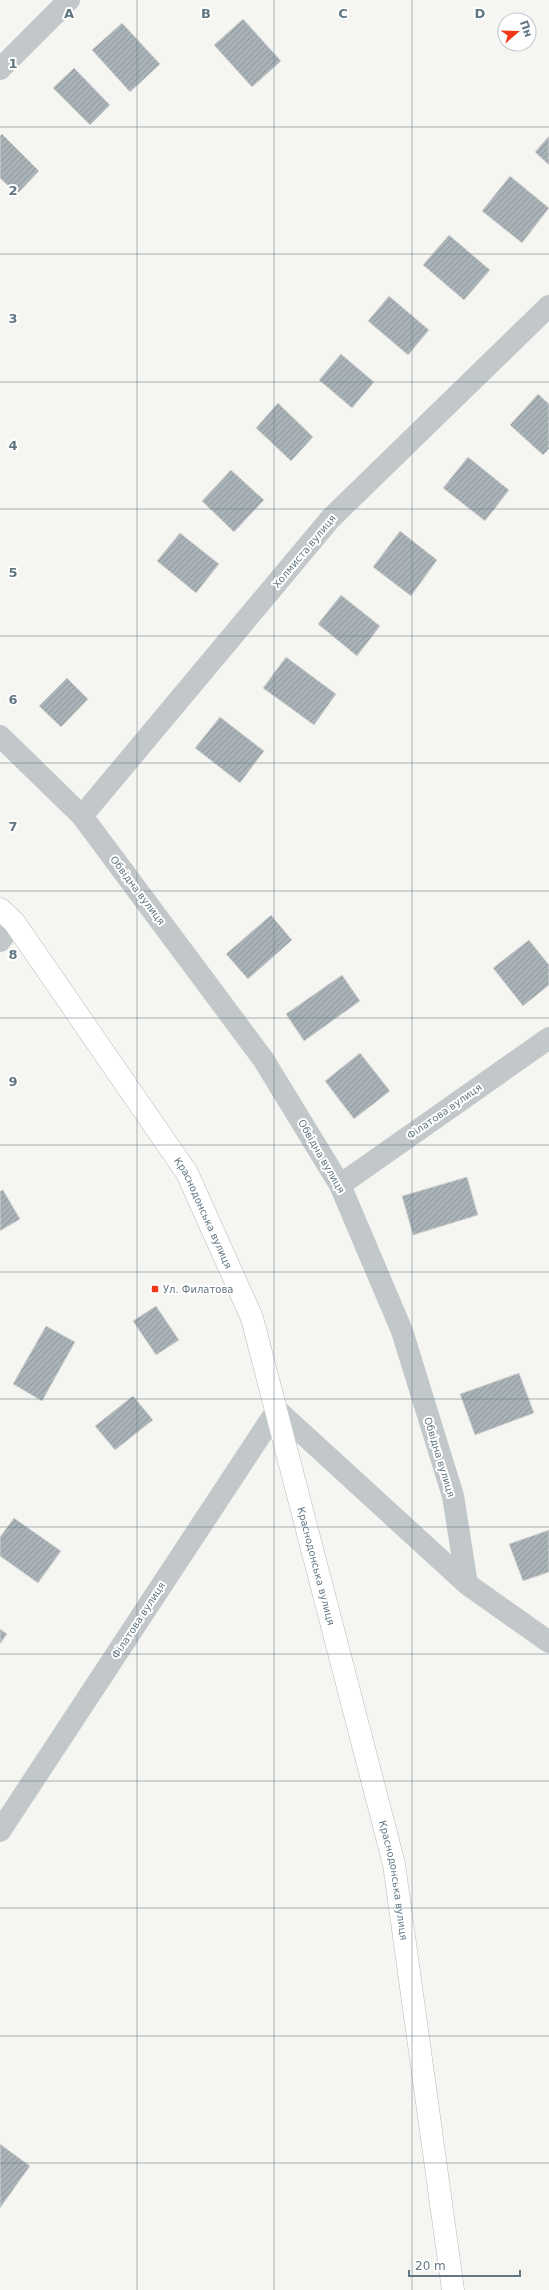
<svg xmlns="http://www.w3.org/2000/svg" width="549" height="2290" font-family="'DejaVu Sans',sans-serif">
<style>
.building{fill:url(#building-hatch);stroke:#d6d6d4}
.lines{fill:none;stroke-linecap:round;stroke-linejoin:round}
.primary-casing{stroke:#b5babd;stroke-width:23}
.minor{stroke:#c2c7c9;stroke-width:22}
.primary{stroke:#fff;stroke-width:22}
.grid{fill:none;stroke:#627784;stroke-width:1;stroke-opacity:0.55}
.poi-dot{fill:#f03916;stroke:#fff;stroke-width:1.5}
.labels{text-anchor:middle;stroke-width:4;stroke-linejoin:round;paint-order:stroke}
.street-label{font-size:10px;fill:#627784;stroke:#fff}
.poi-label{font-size:10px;fill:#627784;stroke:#fff;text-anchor:start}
.grid-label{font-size:13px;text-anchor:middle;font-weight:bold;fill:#627784;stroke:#fff;stroke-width:4;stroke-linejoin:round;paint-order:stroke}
</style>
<defs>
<pattern id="building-hatch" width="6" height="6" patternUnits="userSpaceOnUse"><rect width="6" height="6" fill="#a9b2b7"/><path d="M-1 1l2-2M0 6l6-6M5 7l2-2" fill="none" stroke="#8d969a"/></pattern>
</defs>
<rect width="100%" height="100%" fill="#f5f5f1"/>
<!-- building -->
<path class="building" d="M 243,19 L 281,61 L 252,87 L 214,45 Z
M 122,23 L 160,64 L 130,92 L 92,50 Z
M 74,68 L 110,105 L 90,125 L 53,88 Z
M 2,134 L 39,171 L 17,194 L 0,178 L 0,136 Z
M 549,136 L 549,165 L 535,152 Z
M 510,176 L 549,208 L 522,243 L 482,211 Z
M 449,235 L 490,270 L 464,300 L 423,265 Z
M 389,296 L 429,330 L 408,355 L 368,321 Z
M 341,354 L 374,382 L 352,408 L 319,380 Z
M 538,394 L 549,404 L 549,449 L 543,455 L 510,425 Z
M 278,403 L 313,437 L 291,461 L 256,428 Z
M 468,457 L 509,490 L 485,521 L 443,488 Z
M 231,470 L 264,500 L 234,532 L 202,501 Z
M 400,531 L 437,560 L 411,596 L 373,567 Z
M 180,533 L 219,564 L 196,593 L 157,561 Z
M 341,595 L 380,626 L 357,656 L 318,624 Z
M 286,657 L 336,694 L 314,725 L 263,688 Z
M 67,678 L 88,699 L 61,727 L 39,706 Z
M 220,717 L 264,751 L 240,783 L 195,748 Z
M 271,915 L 292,940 L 248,979 L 226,954 Z
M 529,940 L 549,965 L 549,985 L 523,1006 L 493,968 Z
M 342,975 L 360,1001 L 304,1041 L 286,1014 Z
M 360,1053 L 390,1091 L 354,1119 L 325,1081 Z
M 467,1177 L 478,1215 L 413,1235 L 402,1196 Z
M 3,1190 L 20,1219 L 0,1231 L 0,1191 Z
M 156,1306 L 179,1340 L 156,1355 L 133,1321 Z
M 46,1326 L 75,1342 L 42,1401 L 13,1384 Z
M 519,1373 L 534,1413 L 475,1435 L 460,1394 Z
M 133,1396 L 153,1420 L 115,1450 L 95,1426 Z
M 14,1518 L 61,1551 L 38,1583 L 0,1556 L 0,1537 Z
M 549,1530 L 549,1572 L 523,1581 L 509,1544 Z
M 0,1629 L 7,1634 L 0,1644 Z
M 0,2144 L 30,2166 L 0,2208 Z"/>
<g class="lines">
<!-- primary casing -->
<g class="primary-casing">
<g id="primary">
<path id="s1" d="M 0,909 L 14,922 L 187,1173 L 252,1318 L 394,1864 L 453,2290"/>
</g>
</g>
<!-- minor -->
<path class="minor" d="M 0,69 L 69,0
M 0,736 L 82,816 L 263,1059 L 340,1185 L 402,1331 L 453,1496 L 467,1584 L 549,1642
M 82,816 L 331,518 L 549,306
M 0,941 L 14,922
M 340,1185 L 549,1038
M 0,1831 L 277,1410 L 467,1584"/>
<!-- primary -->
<use href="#primary" class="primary"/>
</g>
<!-- grid -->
<path class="grid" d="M 137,0 L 137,2290M 274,0 L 274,2290M 412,0 L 412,2290M 0,127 L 549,127M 0,254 L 549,254M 0,382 L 549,382M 0,509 L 549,509M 0,636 L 549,636M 0,763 L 549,763M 0,891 L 549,891M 0,1018 L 549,1018M 0,1145 L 549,1145M 0,1272 L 549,1272M 0,1399 L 549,1399M 0,1527 L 549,1527M 0,1654 L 549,1654M 0,1781 L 549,1781M 0,1908 L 549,1908M 0,2036 L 549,2036M 0,2163 L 549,2163"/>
<!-- markers -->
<rect class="poi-dot" x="151" y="1285" width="8" height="8" rx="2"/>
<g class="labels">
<!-- street labels -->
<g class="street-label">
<text transform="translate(304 551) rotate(-50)" y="4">Холмиста вулиця</text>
<text transform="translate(138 890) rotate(53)" y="4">Обвідна вулиця</text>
<text transform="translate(444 1111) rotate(-35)" y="4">Філатова вулиця</text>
<text transform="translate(322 1156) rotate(60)" y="4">Обвідна вулиця</text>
<text dy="4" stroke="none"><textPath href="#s1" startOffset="367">Краснодонська вулиця</textPath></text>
<text transform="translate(440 1457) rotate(73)" y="4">Обвідна вулиця</text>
<text dy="4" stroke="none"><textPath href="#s1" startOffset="739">Краснодонська вулиця</textPath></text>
<text transform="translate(138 1620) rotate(-57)" y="4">Філатова вулиця</text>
<text dy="4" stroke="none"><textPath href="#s1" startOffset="1063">Краснодонська вулиця</textPath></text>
</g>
<!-- poi labels -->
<g class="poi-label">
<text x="163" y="1293">Ул. Филатова</text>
</g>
</g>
<g class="grid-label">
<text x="69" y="18">A</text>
<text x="206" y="18">B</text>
<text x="343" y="18">C</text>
<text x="480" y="18">D</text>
<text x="13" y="68">1</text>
<text x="13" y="195">2</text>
<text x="13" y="323">3</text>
<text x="13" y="450">4</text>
<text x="13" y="577">5</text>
<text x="13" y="704">6</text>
<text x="13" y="831">7</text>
<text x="13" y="959">8</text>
<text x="13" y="1086">9</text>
</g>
<!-- north arrow -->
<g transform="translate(517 32) rotate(70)"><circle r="19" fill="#ffffff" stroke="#c0c9ce"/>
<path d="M0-3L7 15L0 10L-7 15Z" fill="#f03916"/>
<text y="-6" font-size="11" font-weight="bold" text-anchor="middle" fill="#627784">Пн</text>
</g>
<!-- scale -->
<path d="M409 2270v6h111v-6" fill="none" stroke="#627784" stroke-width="2"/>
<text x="415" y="2270" font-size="12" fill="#627784" stroke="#ffffff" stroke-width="3" paint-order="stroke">20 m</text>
</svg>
